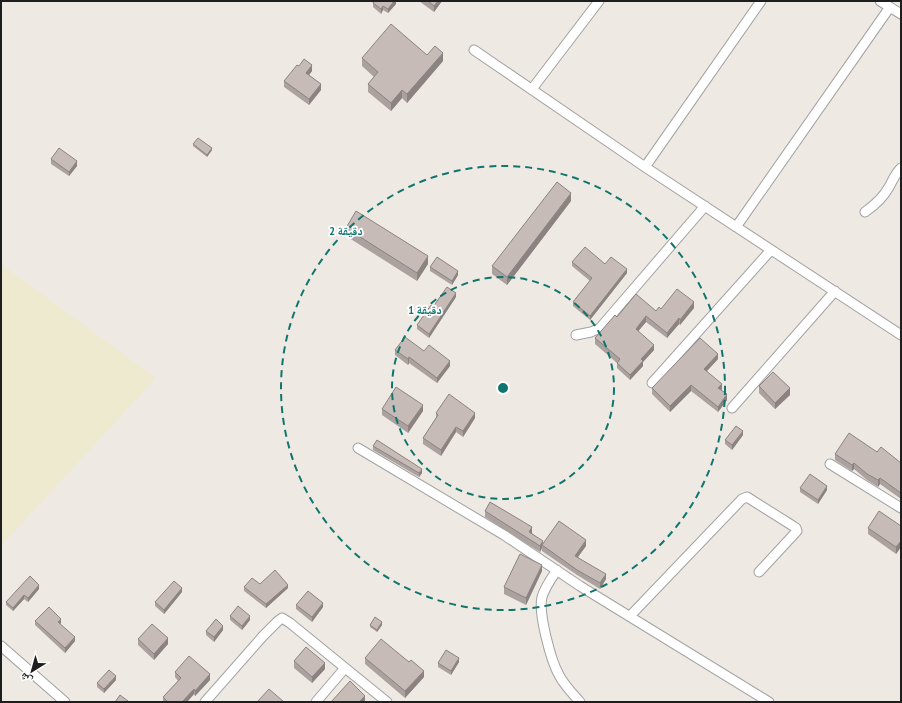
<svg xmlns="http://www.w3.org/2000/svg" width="902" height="703" font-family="'PT Sans Narrow','Noto Naskh Arabic',sans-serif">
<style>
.farmland{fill:#eeead0}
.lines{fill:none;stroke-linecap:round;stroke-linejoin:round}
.street-casing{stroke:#a2a2a2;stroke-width:11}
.street{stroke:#fff;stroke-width:9}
.wall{fill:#aba19e}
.shaded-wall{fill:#8b8381}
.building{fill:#c7bbb8;stroke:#8b8381}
.ring{fill:none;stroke:#0f766e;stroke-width:2;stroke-dasharray:7 5}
.centre{fill:#0f766e;stroke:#fff;stroke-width:2}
.ring-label{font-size:12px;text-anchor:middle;font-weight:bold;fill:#0f766e;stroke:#fff;stroke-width:3.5;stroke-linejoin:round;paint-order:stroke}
</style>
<rect width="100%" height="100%" fill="#efe9e4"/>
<!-- farmland -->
<path class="farmland" d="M 1,264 L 156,378 L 1,546 Z"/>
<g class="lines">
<!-- street casing -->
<g class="street-casing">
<path id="street" d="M 880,1 L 901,14
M 474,50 L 645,167 L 901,335
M 532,89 L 599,1
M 645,167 L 761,1
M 865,212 C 875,205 883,198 889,187 C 893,180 895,174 901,168
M 736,227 L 890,7
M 576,335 L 591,332 L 600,328 L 705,206
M 652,383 L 771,250
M 732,408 L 835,291
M 358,448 L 504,535 L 580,586 L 769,702
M 830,464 L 901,508
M 557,570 C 551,579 545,587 542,597 C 538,613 551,661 559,675 C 564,685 573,694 580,702
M 630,616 L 742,499 L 747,497 L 793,526 L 796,528 L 797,531 L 759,572
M 1,646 L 65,702
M 205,702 L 263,636 L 278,621 L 282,618 L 290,623 L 387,702
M 316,702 L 345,668"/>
</g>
<!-- street -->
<use href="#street" class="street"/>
</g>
<!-- wall -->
<path class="wall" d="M 396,1 L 396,4 L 388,13 L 383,10 L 381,14 L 373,7 L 373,3 Z
M 419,1 L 442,1 L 434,12 Z
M 427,55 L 443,61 L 407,103 L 402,98 L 391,111 L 368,92 L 368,84 L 374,77 L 362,66 L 362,58 Z
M 299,66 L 312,71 L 309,75 L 321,90 L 309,105 L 284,87 L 284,81 Z
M 193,144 L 212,150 L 207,157 L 193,146 Z
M 51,159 L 77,166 L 69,176 L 51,164 Z
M 571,201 L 507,285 L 492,274 L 492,266 Z
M 346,228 L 428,264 L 417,281 L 346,236 Z
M 572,262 L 605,264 L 627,273 L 590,320 L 573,306 L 573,302 L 590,281 L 572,266 Z
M 430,267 L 458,275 L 452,285 L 430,271 Z
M 456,297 L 429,338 L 417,329 L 417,325 L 433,307 Z
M 694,308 L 680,325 L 679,324 L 667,338 L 646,322 L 638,331 L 654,350 L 643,362 L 643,366 L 630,380 L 617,368 L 617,363 L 595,344 L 595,338 L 617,317 L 656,311 L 661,309 Z
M 395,350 L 424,351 L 450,366 L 437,383 L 409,363 L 408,365 L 395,355 Z
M 718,359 L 707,371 L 722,389 L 721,390 L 727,400 L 718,412 L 691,391 L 670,412 L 652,394 L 652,388 Z
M 759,386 L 790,395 L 775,409 L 759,393 Z
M 382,409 L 423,411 L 408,433 L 382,415 Z
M 436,413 L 475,418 L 463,437 L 456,432 L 441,456 L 423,444 L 423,438 L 436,418 Z
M 743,435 L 732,450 L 725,444 L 725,440 Z
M 373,446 L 422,473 L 419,477 L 373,450 Z
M 877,452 L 901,463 L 901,499 L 880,484 L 878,487 L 867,480 L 854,469 L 852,471 L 835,460 L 835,454 Z
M 800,488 L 827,490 L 818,504 L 800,492 Z
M 485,511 L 532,533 L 543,543 L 586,546 L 578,557 L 606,579 L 600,589 L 577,575 L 542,551 L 542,548 L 540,552 L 485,517 Z
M 901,526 L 901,547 L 896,554 L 868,534 L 868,528 Z
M 542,571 L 526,605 L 504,594 L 504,587 Z
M 260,584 L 288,588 L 266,608 L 244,591 L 244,587 Z
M 39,589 L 28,602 L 24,599 L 13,611 L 6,605 L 6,602 Z
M 182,592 L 164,614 L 155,606 L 155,602 Z
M 296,605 L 323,607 L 312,622 L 296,609 Z
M 230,616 L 250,620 L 242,630 L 230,620 Z
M 35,621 L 61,623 L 60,624 L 75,641 L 65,653 L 35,625 Z
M 370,625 L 382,625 L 377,632 L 370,627 Z
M 223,630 L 214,642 L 206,635 L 206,631 Z
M 138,639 L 168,644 L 154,660 L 138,645 Z
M 365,658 L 424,677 L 405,698 L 365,664 Z
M 294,661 L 325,669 L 312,683 L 294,668 Z
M 459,662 L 451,675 L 438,667 L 438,663 Z
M 175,672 L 210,680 L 195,696 L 194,694 L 187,702 L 163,702 L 163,697 L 178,681 L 175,677 Z
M 116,680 L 104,693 L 97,687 L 97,683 Z"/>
<!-- shaded-wall -->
<path class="shaded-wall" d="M 394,1 L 396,1 L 396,4 L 388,13 L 388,9 Z
M 438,1 L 442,1 L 434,12 L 434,6 Z
M 383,6 L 383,10 L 381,14 L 381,9 Z
M 443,53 L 443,61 L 407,103 L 407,94 Z
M 312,65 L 312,71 L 306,79 L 306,73 Z
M 321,84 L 321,90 L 309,105 L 309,99 Z
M 402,90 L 402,98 L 391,111 L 391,103 Z
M 212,148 L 212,150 L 207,157 L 207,155 Z
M 77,161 L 77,166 L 69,176 L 69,172 Z
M 571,193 L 571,201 L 507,285 L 507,277 Z
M 428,256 L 428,264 L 417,281 L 417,273 Z
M 627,269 L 627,273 L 590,320 L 590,316 Z
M 458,271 L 458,275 L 452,285 L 452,281 Z
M 456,293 L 456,297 L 429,338 L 429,334 Z
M 694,302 L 694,308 L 680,325 L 680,320 Z
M 646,316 L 646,322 L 636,334 L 636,329 Z
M 679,318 L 679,324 L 667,338 L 667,333 Z
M 654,345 L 654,350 L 643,362 L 643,366 L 630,380 L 630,375 L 641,359 Z
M 718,354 L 718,359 L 704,374 L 704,369 Z
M 409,357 L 409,363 L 408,365 L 408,359 Z
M 450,361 L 450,366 L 437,383 L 437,378 Z
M 722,384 L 722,389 L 718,394 L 718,388 Z
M 691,385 L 691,391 L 670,412 L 670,406 Z
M 790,388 L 790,395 L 775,409 L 775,403 Z
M 727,394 L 727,400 L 718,412 L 718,407 Z
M 423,405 L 423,411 L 408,433 L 408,426 Z
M 475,413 L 475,418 L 463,437 L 463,431 Z
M 456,427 L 456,432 L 441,456 L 441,450 Z
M 743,431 L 743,435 L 732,450 L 732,445 Z
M 854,463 L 854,469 L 852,471 L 852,465 Z
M 422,469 L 422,473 L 419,477 L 419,473 Z
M 880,478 L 880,484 L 878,487 L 878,480 Z
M 827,486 L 827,490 L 818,504 L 818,500 Z
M 532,527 L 532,533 L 529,538 L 529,532 Z
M 586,540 L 586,546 L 575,561 L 575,556 Z
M 543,541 L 543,546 L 542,545 L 542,548 L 540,552 L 540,546 Z
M 901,541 L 901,547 L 896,554 L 896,547 Z
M 542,565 L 542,571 L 526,605 L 526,598 Z
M 606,574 L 606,579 L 600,589 L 600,583 Z
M 39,585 L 39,589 L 28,602 L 28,598 Z
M 288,585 L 288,588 L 266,608 L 266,604 Z
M 182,588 L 182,592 L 164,614 L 164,610 Z
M 24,595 L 24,599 L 13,611 L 13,608 Z
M 323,603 L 323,607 L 312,622 L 312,617 Z
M 250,616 L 250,620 L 242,630 L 242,626 Z
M 61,619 L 61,623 L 58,626 L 58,622 Z
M 382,622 L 382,625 L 377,632 L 377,630 Z
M 223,626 L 223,630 L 214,642 L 214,637 Z
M 75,637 L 75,641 L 65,653 L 65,648 Z
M 168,638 L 168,644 L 154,660 L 154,654 Z
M 459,658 L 459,662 L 451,675 L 451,671 Z
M 325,663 L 325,669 L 312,683 L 312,677 Z
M 424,671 L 424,677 L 405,698 L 405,691 Z
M 210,674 L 210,680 L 195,696 L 195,691 Z
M 116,676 L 116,680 L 104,693 L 104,689 Z
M 194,689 L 194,694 L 187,702 L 182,702 Z
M 365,696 L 365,702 L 359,702 Z"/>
<!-- building -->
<path class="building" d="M 374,1 L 394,1 L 388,9 L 383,6 L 381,9 L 373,3 Z
M 428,1 L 438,1 L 434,6 Z
M 391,24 L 427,55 L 435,46 L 443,53 L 407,94 L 402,90 L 391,103 L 368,84 L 378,72 L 362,58 Z
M 304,59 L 312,65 L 306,73 L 321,84 L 309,99 L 284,81 L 297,65 L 299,66 Z
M 198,138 L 212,148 L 207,155 L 193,144 Z
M 59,148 L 77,161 L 69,172 L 51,159 Z
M 557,182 L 571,193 L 507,277 L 492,266 Z
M 356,211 L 428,256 L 417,273 L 346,228 Z
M 585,247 L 605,264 L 611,257 L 627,269 L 590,316 L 573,302 L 592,278 L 572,262 Z
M 437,257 L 458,271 L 452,281 L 430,267 Z
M 447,287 L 456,293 L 429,334 L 417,325 L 431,305 L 433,307 Z
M 677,289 L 694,302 L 680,320 L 679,318 L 667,333 L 646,316 L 636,329 L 654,345 L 641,359 L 643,361 L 630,375 L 617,363 L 620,359 L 595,338 L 615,315 L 617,317 L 636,294 L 656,311 L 659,307 L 661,309 Z
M 405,337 L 424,351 L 429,345 L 450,361 L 437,378 L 409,357 L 408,359 L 395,350 Z
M 700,338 L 718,354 L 704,369 L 722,384 L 718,388 L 727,394 L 718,407 L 691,385 L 670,406 L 652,388 Z
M 773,372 L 790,388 L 775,403 L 759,386 Z
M 396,387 L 423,405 L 408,426 L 382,409 Z
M 449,394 L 475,413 L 463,431 L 456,427 L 441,450 L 423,438 L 438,415 L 436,413 Z
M 736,426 L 743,431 L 732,445 L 725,440 Z
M 849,433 L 877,452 L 881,447 L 901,463 L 901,493 L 880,478 L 878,480 L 867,474 L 854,463 L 852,465 L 835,454 Z
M 377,440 L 422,469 L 419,473 L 373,446 Z
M 810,474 L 827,486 L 818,500 L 800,488 Z
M 490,502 L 532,527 L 529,532 L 543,541 L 540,546 L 485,511 Z
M 879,511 L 901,526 L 901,541 L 896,547 L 868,528 Z
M 559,521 L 586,540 L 575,556 L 606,574 L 600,583 L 577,570 L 542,545 Z
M 520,554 L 542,565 L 526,598 L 504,587 Z
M 275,570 L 288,585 L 266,604 L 244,587 L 252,578 L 260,584 Z
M 30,576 L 39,585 L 28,598 L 24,595 L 13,608 L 6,602 Z
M 174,581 L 182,588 L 164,610 L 155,602 Z
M 308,591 L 323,603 L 312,617 L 296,605 Z
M 238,606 L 250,616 L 242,626 L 230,616 Z
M 49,607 L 61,619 L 58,622 L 75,637 L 65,648 L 35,621 Z
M 375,617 L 382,622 L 377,630 L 370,625 Z
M 216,619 L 223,626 L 214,637 L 206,631 Z
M 152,624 L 168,638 L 154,654 L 138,639 Z
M 381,639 L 409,662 L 411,660 L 424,671 L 405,691 L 365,658 Z
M 306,647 L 325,663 L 312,677 L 294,661 Z
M 446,650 L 459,658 L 451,671 L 438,663 Z
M 189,656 L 210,674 L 195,691 L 194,689 L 182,702 L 168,702 L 163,697 L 181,678 L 175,672 Z
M 109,670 L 116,676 L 104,689 L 97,683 Z
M 350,681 L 365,696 L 359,702 L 331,702 Z
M 269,689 L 284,702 L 257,702 Z
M 120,695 L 128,701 L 127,702 L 115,702 Z"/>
<!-- distance rings -->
<g class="ring">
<circle cx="503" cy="388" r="111"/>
<circle cx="503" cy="388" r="222"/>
</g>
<circle cx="503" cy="388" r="6" class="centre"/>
<g class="ring-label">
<text x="346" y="235">2 دقيقة</text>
<text x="425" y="314">1 دقيقة</text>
</g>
<!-- border -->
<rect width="902" height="703" fill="none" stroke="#1e1e1e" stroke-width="4"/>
<!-- north arrow -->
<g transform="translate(32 671) rotate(217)" stroke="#ffffff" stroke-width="3" paint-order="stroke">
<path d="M0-3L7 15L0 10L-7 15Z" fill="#1e1e1e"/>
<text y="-6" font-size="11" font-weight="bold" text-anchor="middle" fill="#1e1e1e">ش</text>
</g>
</svg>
